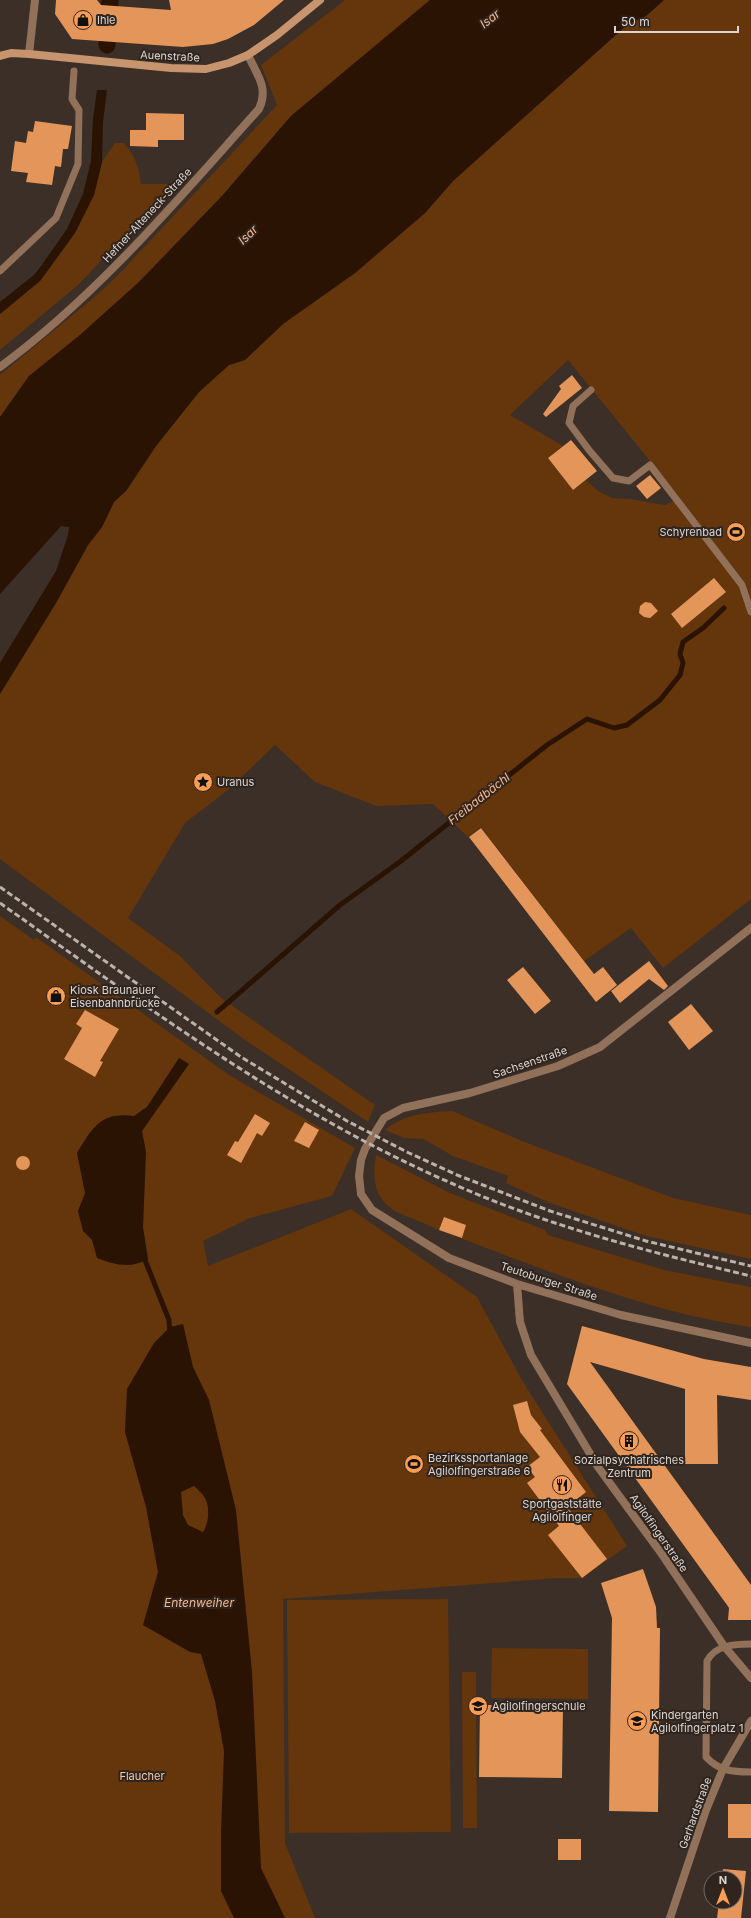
<svg xmlns="http://www.w3.org/2000/svg" width="751" height="1918" font-family="Inter,sans-serif">
<style>
.green{fill:#65350b;fill-rule:evenodd}
.water{fill:#2a1302;fill-rule:evenodd}
.lines{fill:none;stroke-linecap:round;stroke-linejoin:round}
.stream{stroke:#2a1302;stroke-width:5}
.canal{stroke:#2a1302;stroke-width:17}
.building{fill:#e3955a}
.service{stroke:#92715a;stroke-width:7}
.minor{stroke:#92715a;stroke-width:8}
.secondary{stroke:#c8946e;stroke-width:8}
.rail{stroke:#bbb2ac;stroke-width:3;stroke-dasharray:6 3;stroke-linecap:butt}
.labels{text-anchor:middle;stroke-width:4;stroke-linejoin:round;paint-order:stroke}
.poi-label{font-size:11px;fill:#ddd5d0;stroke:#30251e;text-anchor:start}
.street-label{font-size:11px;fill:#ddd5d0;stroke:#30251e}
.park-label{font-size:11px;fill:#f3caae;stroke:#30251e}
.water-label{font-size:12px;font-style:italic;fill:#f6b98e;stroke:#30251e}
</style>
<rect width="100%" height="100%" fill="#3b2f27"/>
<!-- green -->
<path class="green" d="M 345,0 L 430,0 L 291,116 L 222,196 L 139,282 L 80,335 L 29,376 L 0,417 L 0,375 L 98,294 L 120,273 L 277,105 L 261,65 Z
M 664,0 L 751,0 L 751,899 L 663,968 L 631,928 L 584,961 L 481,827 L 468,837 L 433,804 L 376,806 L 315,782 L 275,745 L 228,790 L 185,823 L 128,918 L 180,956 L 221,998 L 375,1105 L 368,1122 L 245,1040 L 0,859 L 0,694 L 56,603 L 88,545 L 102,527 L 114,502 L 126,491 L 156,446 L 199,392 L 229,365 L 245,360 L 283,324 L 355,273 L 425,213 L 453,181 L 628,24 L 646,16 ZM 568,360 L 680,498 L 665,505 L 631,499 L 612,498 L 598,491 L 586,480 L 573,490 L 548,458 L 563,446 L 510,415 Z
M 115,143 L 124,143 C 135,156 139,167 141,184 L 174,184 L 78,285 L 0,350 L 0,314 L 40,281 L 75,233 L 94,195 L 102,162 Z
M 0,916 L 34,940 L 36,937 L 229,1075 L 355,1148 L 332,1196 L 250,1218 L 203,1241 L 208,1266 L 351,1209 L 477,1297 L 523,1382 L 627,1546 L 582,1578 L 558,1578 L 283,1599 L 285,1843 L 315,1918 L 0,1918 ZM 180,1058 L 188,1064 L 147,1122 L 136,1115 L 147,1107 Z
M 452,1111 L 522,1141 L 673,1198 L 751,1215 L 751,1259 L 646,1236 L 550,1203 L 506,1183 L 508,1176 L 453,1156 L 423,1139 L 404,1138 L 385,1130 C 403,1114 429,1112 452,1111 Z
M 376,1155 L 450,1193 L 545,1230 L 548,1235 L 664,1270 L 751,1287 L 751,1327 C 655,1313 563,1277 473,1243 C 452,1235 432,1227 411,1218 C 405,1215 397,1213 392,1209 C 372,1195 373,1176 376,1155 Z
M 448,1599 L 451,1832 L 289,1833 L 287,1600 Z
M 492,1648 L 588,1649 L 588,1699 L 491,1698 Z
M 462,1672 L 476,1672 L 477,1828 L 463,1828 Z"/>
<!-- water -->
<path class="water" d="M 430,0 L 664,0 L 646,16 L 628,24 L 453,181 L 425,213 L 355,273 L 283,324 L 245,360 L 229,365 L 199,392 L 156,446 L 126,491 L 114,502 L 102,527 L 88,545 L 56,603 L 0,694 L 0,663 L 56,571 L 68,535 L 69,527 L 61,526 L 0,594 L 0,417 L 29,376 L 80,335 L 139,282 L 222,196 L 291,116 Z
M 97,90 L 107,90 L 103,122 L 102,162 L 94,195 L 75,233 L 40,281 L 0,314 L 0,302 L 34,275 L 41,266 L 67,229 L 83,194 L 91,161 L 93,119 Z
M 179,1058 L 189,1064 L 142,1131 L 146,1152 L 143,1227 L 148,1259 C 131,1269 114,1265 97,1258 L 92,1240 L 83,1231 L 78,1211 L 85,1193 L 77,1153 C 92,1128 101,1111 134,1116 L 147,1107 Z
M 183,1324 L 193,1367 L 209,1400 L 236,1510 L 252,1672 L 261,1868 L 285,1918 L 234,1918 L 221,1891 L 221,1833 L 224,1751 L 215,1701 L 201,1654 L 190,1652 L 143,1625 L 158,1572 L 146,1507 L 125,1432 L 127,1389 L 154,1343 L 170,1327 ZM 194,1486 C 197,1489 203,1494 205,1498 C 210,1507 209,1523 203,1532 L 188,1525 L 183,1515 L 181,1492 Z"/>
<g class="lines">
<!-- stream -->
<path class="stream" d="M 217,1012 L 340,905 L 401,861 L 547,745 L 587,719 L 614,728 L 627,725 L 660,700 L 680,675 L 683,663 L 680,654 L 683,642 L 703,628 L 724,608
M 143,1255 L 169,1320 L 170,1334"/>
<!-- canal -->
<path class="canal" d="M 107,45 L 110,0"/>
</g>
<!-- building -->
<path class="building" d="M 56,0 L 97,0 L 101,5 L 171,10 L 169,0 L 284,0 L 254,25 L 228,39 L 213,44 L 183,47 L 72,39 L 55,14 Z
M 146,113 L 184,114 L 184,140 L 158,140 L 158,147 L 130,146 L 130,130 L 146,130 Z
M 35,121 L 72,126 L 68,149 L 63,149 L 61,167 L 55,166 L 52,185 L 26,182 L 28,173 L 11,171 L 15,141 L 26,143 L 28,131 L 33,132 Z
M 572,375 L 582,388 L 546,417 L 543,414 L 561,389 L 559,386 Z
M 571,440 L 597,471 L 573,490 L 548,458 Z
M 650,475 L 661,488 L 647,499 L 636,486 Z
M 714,578 L 726,592 L 682,628 L 671,614 Z
M 645,602 L 651,603 L 658,611 L 650,618 L 644,617 L 639,613 L 640,606 Z
M 481,828 L 594,974 L 603,967 L 617,985 L 596,1002 L 469,837 Z
M 649,961 L 668,986 L 664,990 L 649,979 L 620,1003 L 611,991 Z
M 523,967 L 551,1001 L 535,1014 L 507,980 Z
M 691,1004 L 713,1031 L 689,1050 L 668,1022 Z
M 85,1010 L 119,1029 L 100,1061 L 103,1062 L 95,1077 L 64,1059 L 82,1028 L 76,1024 Z
M 255,1114 L 270,1123 L 262,1136 L 257,1133 L 241,1163 L 227,1155 L 235,1141 L 238,1142 Z
M 305,1122 L 319,1130 L 309,1148 L 294,1141 Z
M16 1163a7 7 0 1 1 14 0a7 7 0 1 1-14 0Z
M 444,1217 L 466,1225 L 462,1238 L 439,1230 Z
M 582,1326 L 704,1359 L 751,1367 L 751,1400 L 717,1395 L 718,1464 L 685,1464 L 685,1389 L 590,1362 L 751,1585 L 751,1620 L 728,1620 L 729,1608 L 727,1605 L 567,1384 Z
M 527,1401 L 531,1415 L 542,1429 L 540,1430 L 586,1492 L 567,1507 L 607,1559 L 582,1578 L 548,1535 L 559,1526 L 527,1483 L 535,1477 L 527,1467 L 540,1457 L 520,1432 L 513,1405 Z
M 643,1569 L 656,1607 L 657,1628 L 660,1628 L 658,1812 L 609,1811 L 612,1618 L 601,1583 Z
M 480,1705 L 563,1706 L 562,1778 L 479,1777 Z
M 728,1804 L 751,1804 L 751,1838 L 728,1838 Z
M 558,1839 L 581,1839 L 581,1860 L 558,1860 Z
M 723,1869 L 746,1871 L 741,1918 L 717,1918 L 719,1902 L 735,1902 L 735,1878 L 722,1878 Z"/>
<g class="lines">
<!-- service -->
<path class="service" d="M 0,271 L 56,218 L 78,164 L 79,110 L 72,99 L 74,71
M 591,390 L 573,406 L 569,423 L 589,450 L 613,478 L 629,481 L 650,465 L 742,585 L 751,612
M 751,1644 C 735,1644 715,1645 707,1661 L 706,1757 C 719,1771 733,1772 751,1772"/>
<!-- minor -->
<path class="minor" d="M 29,54 L 35,0
M 0,367 C 99,294 178,199 259,109 C 269,88 257,75 248,55
M 751,928 L 600,1047 L 558,1066 L 470,1093 L 403,1108 L 384,1118 L 365,1149 L 361,1160 L 359,1176 L 361,1194 L 372,1210 L 449,1258 L 517,1284 L 621,1315 L 751,1343
M 517,1284 L 520,1322 L 531,1355 L 598,1467 L 661,1553 L 724,1646 L 751,1678
M 670,1918 L 706,1810 L 723,1769 L 751,1721"/>
<!-- secondary -->
<path class="secondary" d="M 0,56 L 11,53 L 29,54 L 171,68 L 206,69 L 229,63 L 248,55 L 277,35 L 320,0"/>
<!-- rail -->
<path class="rail" d="M 0,887 L 241,1057 L 347,1121 L 409,1153 L 457,1175 L 550,1211 L 646,1241 L 751,1266
M 0,903 C 144,1005 288,1112 451,1183 C 547,1226 649,1252 751,1276"/>
</g>
<!-- icons -->
<defs>
<g id="shop-disc" transform="scale(1)"><circle r="9.5" fill="#fc9d53" stroke="#30251e"/><path d="M-5-2.5h2.3a2.7 3.5 0 0 1 5.4 0H5L5.5 6h-11ZM-1.5-2.5h3a1.5 2.3 0 0 0-3 0Z" fill="#111"/></g>
<g id="stadium-disc" transform="scale(1)"><circle r="9.5" fill="#fc9d53" stroke="#30251e"/><path d="M0-5a6.5 5 0 1 0 0 10a6.5 5 0 1 0 0-10ZM-3.5-1.8h7v3.6h-7Z" fill="#111"/></g>
<g id="sight-disc" transform="scale(1)"><circle r="9.5" fill="#fc9d53" stroke="#30251e"/><path d="M0-6L1.8-2.2L6-1.7L2.9 1.2L3.7 5.4L0 3.3L-3.7 5.4L-2.9 1.2L-6-1.7L-1.8-2.2Z" fill="#111"/></g>
<g id="building-disc" transform="scale(1)"><circle r="9.5" fill="#fc9d53" stroke="#30251e"/><path d="M-4-6H4V6H1V3H-1V6H-4ZM-2.5-4.3h1.7v1.8h-1.7ZM.8-4.3h1.7v1.8H.8ZM-2.5-1h1.7V.8h-1.7ZM.8-1h1.7V.8H.8Z" fill="#111"/></g>
<g id="restaurant-disc" transform="scale(1)"><circle r="9.5" fill="#fc9d53" stroke="#30251e"/><path d="M-5-6h1v4h1v-4h1v4h1v-4h1v5L-1.5 .5V6h-2V.5L-5-1ZM5-6V6H3V1.5H1.5Q1.5-4 5-6Z" fill="#111"/></g>
<g id="school-disc" transform="scale(1)"><circle r="9.5" fill="#fc9d53" stroke="#30251e"/><path d="M0-5L7-2L0 1L-7-2ZM-4 1L0 2.5L4 1V4Q0 6-4 4Z" fill="#111"/></g>
</defs>
<g fill-rule="evenodd">
<use href="#shop-disc" x="83" y="20"/>
<use href="#stadium-disc" x="736" y="532"/>
<use href="#sight-disc" x="203" y="782"/>
<use href="#shop-disc" x="56" y="996"/>
<use href="#building-disc" x="629" y="1441"/>
<use href="#stadium-disc" x="414" y="1464"/>
<use href="#restaurant-disc" x="562" y="1485"/>
<use href="#school-disc" x="478" y="1706"/>
<use href="#school-disc" x="637" y="1721"/>
</g>
<g class="labels">
<!-- poi labels -->
<g class="poi-label">
<text x="97" y="24">Ihle</text>
<text x="722" y="536" text-anchor="end">Schyrenbad</text>
<text x="217" y="786">Uranus</text>
<text x="70" y="994">Kiosk Braunauer<tspan x="70" dy="13">Eisenbahnbrücke</tspan></text>
<text x="428" y="1462">Bezirkssportanlage<tspan x="428" dy="13">Agilolfingerstraße 6</tspan></text>
<text x="629" y="1464" text-anchor="middle">Sozialpsychatrisches<tspan x="629" dy="13">Zentrum</tspan></text>
<text x="562" y="1508" text-anchor="middle">Sportgaststätte<tspan x="562" dy="13">Agilolfinger</tspan></text>
<text x="492" y="1710">Agilolfingerschule</text>
<text x="651" y="1719">Kindergarten<tspan x="651" dy="13">Agilolfingerplatz 1</tspan></text>
</g>
<!-- street labels -->
<g class="street-label">
<text transform="translate(170 56) rotate(3)" y="4">Auenstraße</text>
<text transform="translate(147 215) rotate(-47)" y="4">Hefner-Alteneck-Straße</text>
<text transform="translate(530 1062) rotate(-19)" y="4">Sachsenstraße</text>
<text transform="translate(549 1281) rotate(18)" y="4">Teutoburger Straße</text>
<text transform="translate(659 1533) rotate(55)" y="4">Agilolfingerstraße</text>
<text transform="translate(695 1813) rotate(-70)" y="4">Gerhardstraße</text>
</g>
<!-- park labels -->
<g class="park-label">
<text x="142" y="1780">Flaucher</text>
</g>
<!-- water labels -->
<g class="water-label">
<text transform="translate(490 19) rotate(-38)" y="4">Isar</text>
<text transform="translate(248 235) rotate(-44)" y="4">Isar</text>
<text transform="translate(479 799) rotate(-38)" y="4">Freibadbächl</text>
<text x="199" y="1607">Entenweiher</text>
</g>
</g>
<!-- north arrow -->
<g transform="translate(723 1890)"><circle r="19" fill="#30251e" stroke="#756b65"/>
<path d="M0-3L7 15L0 10L-7 15Z" fill="#fc9d53"/>
<text y="-6" font-size="11" font-weight="bold" text-anchor="middle" fill="#ddd5d0">N</text>
</g>
<!-- scale -->
<path d="M615 26v6h123v-6" fill="none" stroke="#ddd5d0" stroke-width="2"/>
<text x="621" y="26" font-size="12" fill="#ddd5d0" stroke="#30251e" stroke-width="3" paint-order="stroke">50 m</text>
</svg>
